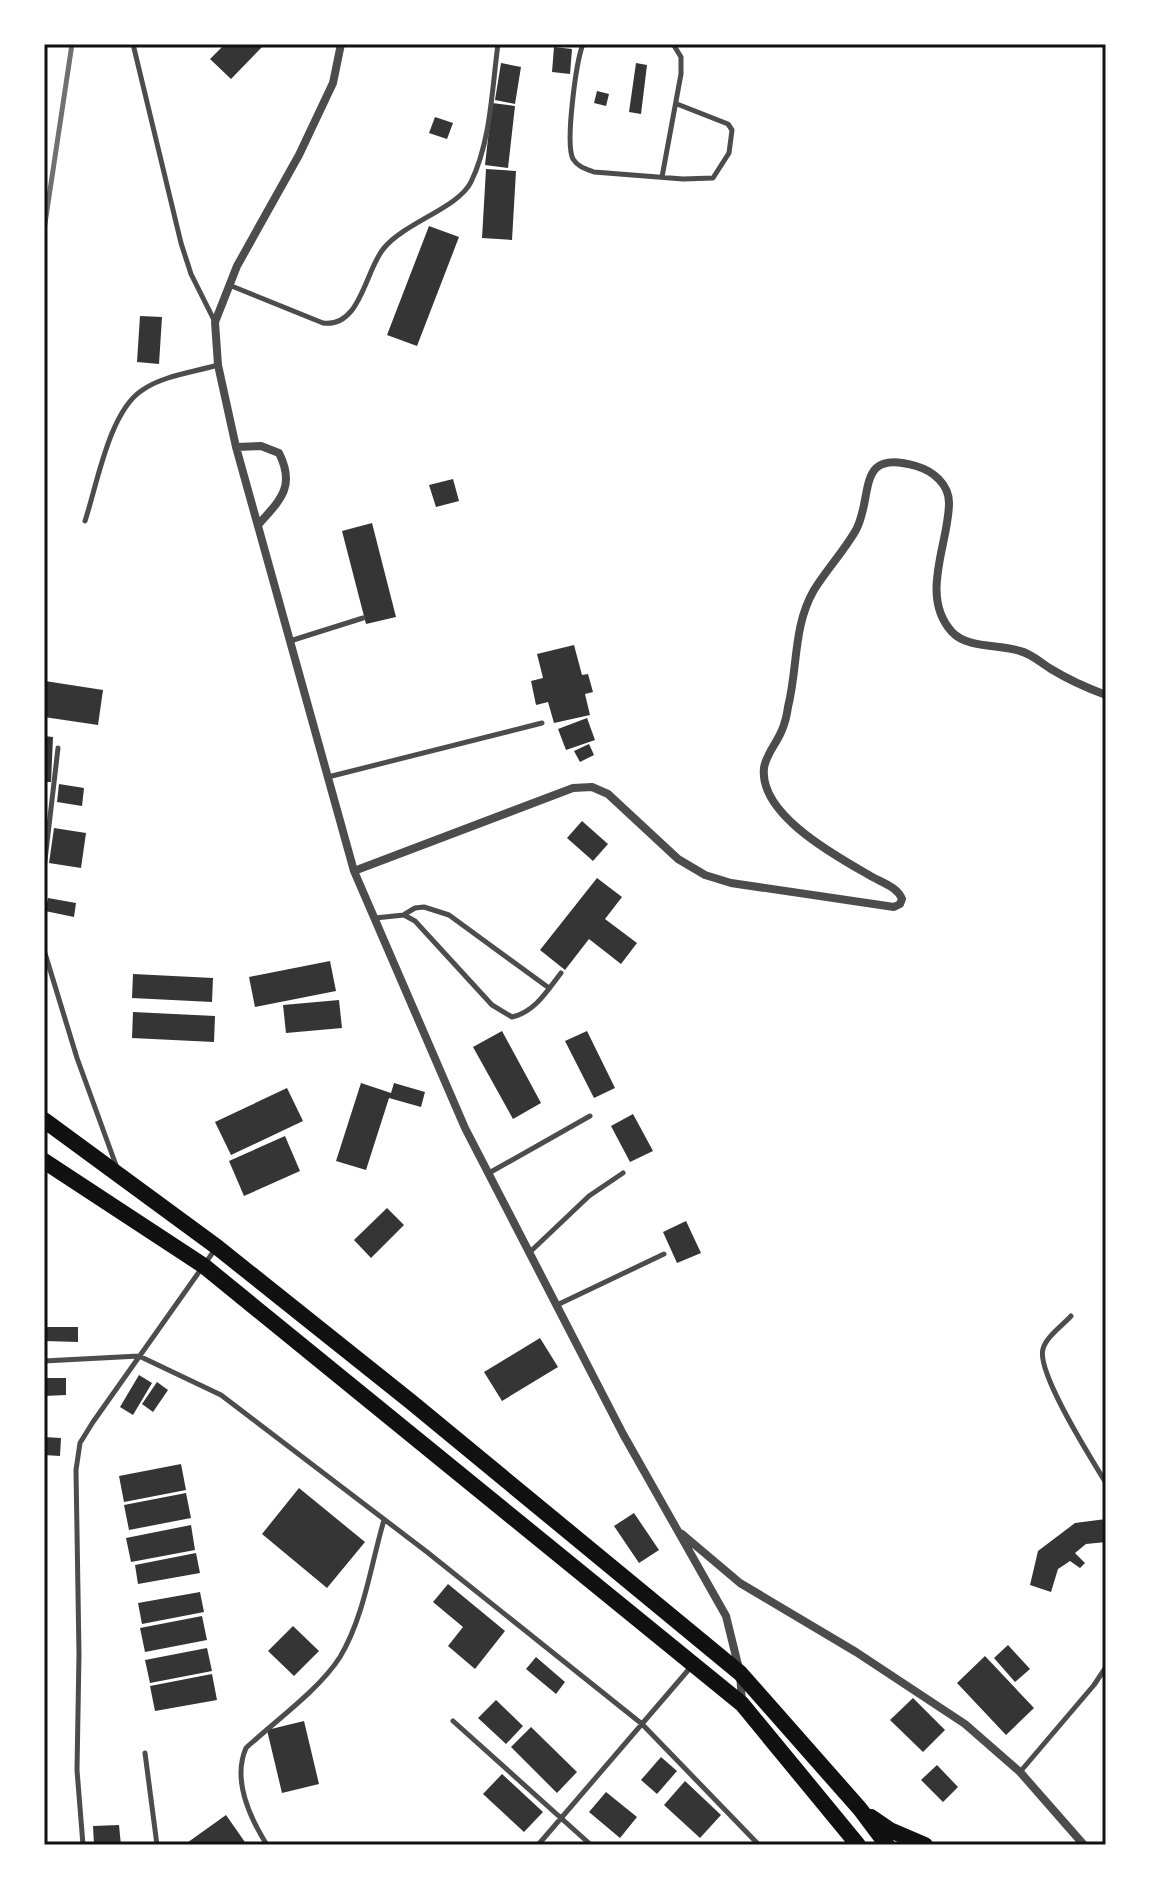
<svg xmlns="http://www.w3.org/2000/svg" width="1150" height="1889" font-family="'Alegreya Sans',sans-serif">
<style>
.building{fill:#353535}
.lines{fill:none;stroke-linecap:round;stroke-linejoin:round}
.service{stroke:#4c4c4c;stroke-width:5}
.minor{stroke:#4c4c4c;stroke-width:8}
.trunk{stroke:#111;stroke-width:16}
.rail{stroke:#707070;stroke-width:5}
.neatline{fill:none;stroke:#111;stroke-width:3}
</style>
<rect width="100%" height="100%" fill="#fff"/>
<!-- building -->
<path class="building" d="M 225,44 L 265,44 L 231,79 L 210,59 Z
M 554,47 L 572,49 L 570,74 L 552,72 Z
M 501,63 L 521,67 L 515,104 L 495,100 Z
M 636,63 L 647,65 L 641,114 L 629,112 Z
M 597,91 L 609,94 L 606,106 L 594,103 Z
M 492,103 L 515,106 L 508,168 L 485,165 Z
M 435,117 L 453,123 L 447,139 L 429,133 Z
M 486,169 L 516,171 L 512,240 L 482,238 Z
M 429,226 L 459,237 L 417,346 L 387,335 Z
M 140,316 L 162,317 L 159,364 L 137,362 Z
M 453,479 L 459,501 L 436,507 L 429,485 Z
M 372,523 L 396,617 L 366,624 L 342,531 Z
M 574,645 L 582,675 L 588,674 L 593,692 L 585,694 L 590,715 L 554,723 L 548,702 L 536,705 L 531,681 L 543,678 L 537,654 Z
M 45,681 L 103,690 L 98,725 L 44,717 Z
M 587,718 L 595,740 L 566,750 L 558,729 Z
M 44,736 L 53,737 L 51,782 L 44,782 Z
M 589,744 L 594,755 L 580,762 L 574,751 Z
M 59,784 L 84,788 L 82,806 L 57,802 Z
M 582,821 L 608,844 L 593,861 L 567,838 Z
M 54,828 L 86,833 L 81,868 L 49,863 Z
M 597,878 L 622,897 L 605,919 L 637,943 L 621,964 L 589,939 L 565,970 L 540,950 Z
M 48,898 L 76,903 L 74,917 L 45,911 Z
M 330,961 L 336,991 L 255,1007 L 249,977 Z
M 133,974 L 213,978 L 212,1002 L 132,998 Z
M 339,1000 L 342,1028 L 286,1033 L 283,1005 Z
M 133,1012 L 215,1016 L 214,1042 L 132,1038 Z
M 502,1031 L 541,1103 L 513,1119 L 473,1047 Z
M 587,1031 L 615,1088 L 594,1098 L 565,1041 Z
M 361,1083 L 391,1093 L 394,1083 L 425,1092 L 421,1107 L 389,1098 L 366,1170 L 336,1161 Z
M 287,1088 L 303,1121 L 231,1155 L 215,1122 Z
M 633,1114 L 653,1151 L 630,1162 L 611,1126 Z
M 285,1136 L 300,1171 L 244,1196 L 229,1161 Z
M 387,1208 L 404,1225 L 371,1258 L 354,1240 Z
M 686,1221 L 701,1253 L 677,1263 L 663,1232 Z
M 44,1327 L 78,1327 L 78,1342 L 44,1341 Z
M 540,1338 L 558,1367 L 502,1401 L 484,1372 Z
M 139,1375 L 152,1383 L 133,1415 L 120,1407 Z
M 44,1378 L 66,1378 L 66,1395 L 44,1396 Z
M 157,1382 L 168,1390 L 153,1412 L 142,1404 Z
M 44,1437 L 61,1438 L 60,1456 L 44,1455 Z
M 181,1464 L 186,1490 L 124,1502 L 119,1476 Z
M 299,1488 L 365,1542 L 327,1588 L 262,1534 Z
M 186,1493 L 191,1518 L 129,1530 L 124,1505 Z
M 634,1513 L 659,1550 L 639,1563 L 614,1526 Z
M 1106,1519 L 1106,1542 L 1086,1544 L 1075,1553 L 1085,1563 L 1080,1568 L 1070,1561 L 1058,1569 L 1051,1592 L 1030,1585 L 1038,1551 L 1075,1523 Z
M 191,1525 L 195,1550 L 131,1562 L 126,1538 Z
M 196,1553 L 200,1573 L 138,1584 L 135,1565 Z
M 448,1584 L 505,1631 L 475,1669 L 448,1646 L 463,1627 L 433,1602 Z
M 200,1592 L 204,1612 L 142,1624 L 138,1603 Z
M 202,1616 L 207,1640 L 145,1652 L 140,1628 Z
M 293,1626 L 319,1651 L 294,1676 L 268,1651 Z
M 1008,1645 L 1030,1669 L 1015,1682 L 994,1658 Z
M 207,1648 L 212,1671 L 150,1683 L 145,1660 Z
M 985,1656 L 1034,1708 L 1006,1735 L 957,1683 Z
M 536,1657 L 565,1682 L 556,1694 L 526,1669 Z
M 212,1674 L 217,1700 L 155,1711 L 150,1686 Z
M 913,1698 L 945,1730 L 923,1752 L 890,1720 Z
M 496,1700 L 523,1726 L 506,1744 L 478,1718 Z
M 304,1721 L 319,1784 L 282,1793 L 267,1730 Z
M 531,1727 L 577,1772 L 557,1793 L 511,1747 Z
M 661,1757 L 677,1771 L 657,1794 L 641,1780 Z
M 937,1765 L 958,1787 L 943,1802 L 921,1780 Z
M 502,1774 L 543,1812 L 524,1832 L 483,1794 Z
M 685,1781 L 721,1815 L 700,1838 L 664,1805 Z
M 606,1792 L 637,1817 L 620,1838 L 589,1812 Z
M 226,1815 L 247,1845 L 184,1845 Z
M 119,1825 L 121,1845 L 94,1845 L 93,1826 Z"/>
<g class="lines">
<!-- service -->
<path class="service" d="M 133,44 L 181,243 L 191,274 L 215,322
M 583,44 C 576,62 565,144 573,159 C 578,167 586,169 594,172 L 683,179 L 713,178 L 729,153 L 732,130 L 728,124 L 677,104
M 662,177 L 681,74 L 681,57 L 673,44
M 229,285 L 323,323 C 361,328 365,270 384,248 C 406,222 458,208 471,182 C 491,141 492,88 498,44
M 85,521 C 97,485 109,413 141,391 C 161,376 194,372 218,365
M 290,641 L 363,618
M 328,777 L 542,723
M 44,869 L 58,748
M 405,914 L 415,908 L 424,907 L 449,915 L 549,988
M 375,918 L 404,915 L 415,921 L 492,1005 L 512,1017 C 535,1012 547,991 561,973
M 44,950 L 77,1058 L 117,1168
M 489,1173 L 590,1116
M 530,1252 L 589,1196 L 623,1173
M 557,1305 L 664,1254
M 1071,1316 C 1062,1326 1046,1337 1043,1349 C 1036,1372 1092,1460 1106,1483
M 44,1361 L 139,1356 L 221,1395 L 427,1552 L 642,1724 L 759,1845
M 453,1721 L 591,1845
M 145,1753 L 157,1845
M 1020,1772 L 1094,1685 L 1106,1667
M 83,1845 L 77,1770 L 79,1654 L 76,1470 L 80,1443 L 93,1422 L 216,1248
M 267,1845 C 250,1818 232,1780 246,1748 C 275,1721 319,1690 340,1657 C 364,1617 371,1564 384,1520
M 538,1845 L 690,1668"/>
<!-- minor -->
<path class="minor" d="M 341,44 L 333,83 L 299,155 L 237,266 L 215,322 L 218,365 L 236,447 L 354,871 L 465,1128 L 623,1434 L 726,1616 L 740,1673 L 742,1702
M 236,447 L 261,446 L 279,453 C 296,487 280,500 258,525
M 354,871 L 573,788 L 592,787 L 608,794 L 678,859 L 705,875 L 731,883 L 894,907 L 900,904 L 902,899 C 897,886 880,882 869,875 C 834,855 759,814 764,768 C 766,754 777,743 782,730 C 785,723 787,714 788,707 C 798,667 793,626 814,590 C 827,569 844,551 856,530 C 874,496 855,448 916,466 C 933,471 949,484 949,503 C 949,543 919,596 952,632 C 968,649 999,644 1020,651 C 1032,654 1041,663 1051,669 C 1069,680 1087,688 1106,695
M 682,1534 L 740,1583 L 856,1652 L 965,1724 L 1020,1772 L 1084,1845"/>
<!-- trunk -->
<path class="trunk" d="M 44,1120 L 217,1247 L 410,1401 L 740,1673 L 860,1809 L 887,1845
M 44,1161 L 204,1266 L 742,1704 L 858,1845
M 871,1817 L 890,1830 L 925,1845"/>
<!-- rail -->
<path class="rail" d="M 44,230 L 72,44"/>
</g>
<!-- border -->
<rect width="1150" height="1889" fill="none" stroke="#ffffff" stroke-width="92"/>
<rect x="46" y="46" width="1058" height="1797" class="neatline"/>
</svg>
